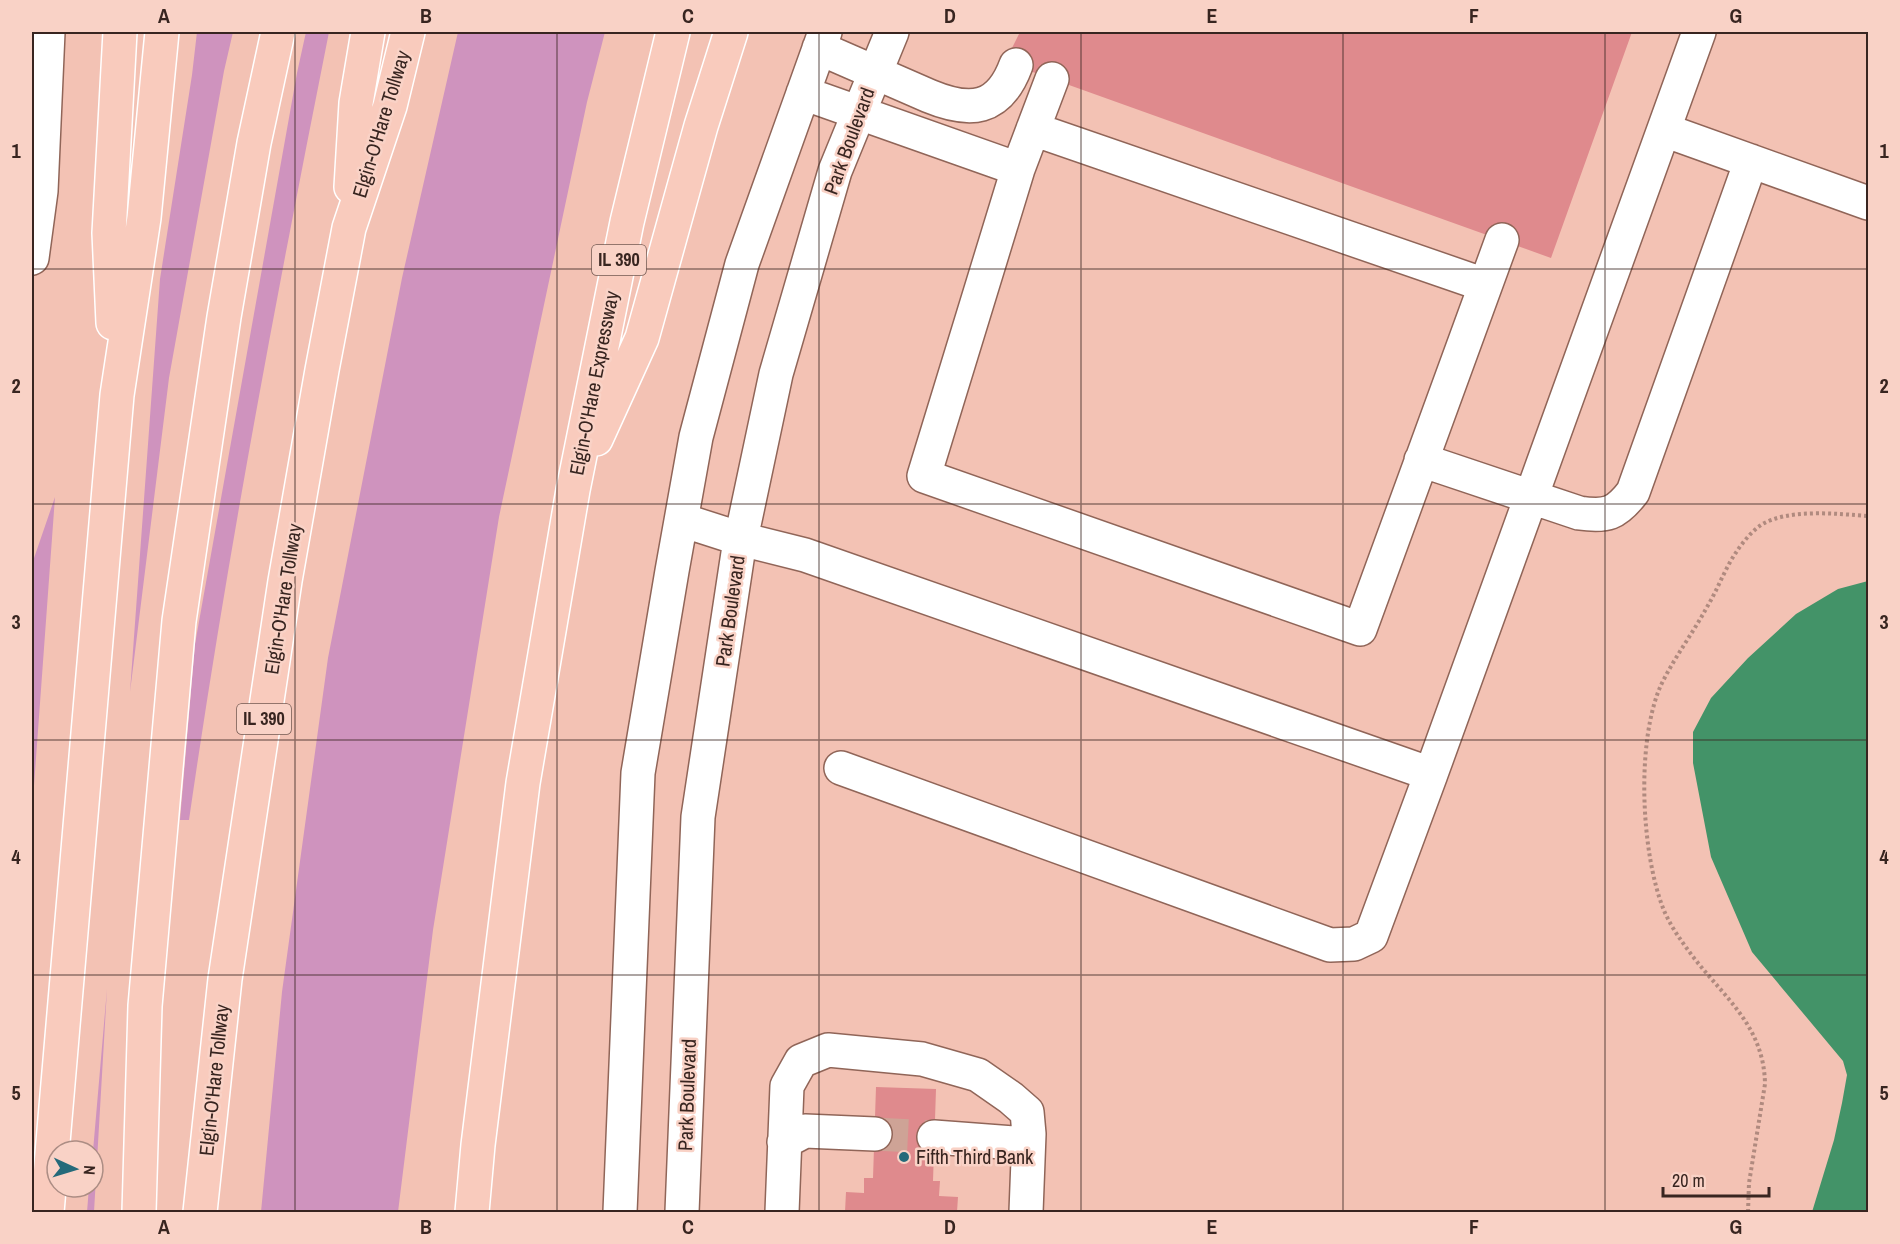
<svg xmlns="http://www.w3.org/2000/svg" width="1900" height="1244" font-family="'Archivo Narrow',sans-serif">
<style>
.green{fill:#cf93be}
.water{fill:#439368}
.building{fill:#df8a8d}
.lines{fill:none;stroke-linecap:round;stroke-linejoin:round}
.minor-tunnel{stroke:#cea396;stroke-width:33;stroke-dasharray:33 16;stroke-linecap:butt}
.minor-casing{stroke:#906558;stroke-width:36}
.highway-casing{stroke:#fff;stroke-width:36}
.path{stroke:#b08a7f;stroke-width:4;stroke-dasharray:3 3;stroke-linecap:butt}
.minor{stroke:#fff;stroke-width:33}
.highway{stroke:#f9cbbd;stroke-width:33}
.grid{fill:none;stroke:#382520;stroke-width:1.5;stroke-opacity:0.55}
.poi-dot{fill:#256a7a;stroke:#f9d2c6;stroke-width:2}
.labels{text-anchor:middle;stroke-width:5;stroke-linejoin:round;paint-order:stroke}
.shield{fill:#f9d2c6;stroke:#725952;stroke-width:1.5}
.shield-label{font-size:18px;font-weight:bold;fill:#382520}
.street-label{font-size:20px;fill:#382520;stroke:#f9d2c6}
.poi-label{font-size:20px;fill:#382520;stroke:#f9d2c6;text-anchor:start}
.neatline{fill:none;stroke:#382520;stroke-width:2}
.grid-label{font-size:20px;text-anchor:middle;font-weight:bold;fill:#382520}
</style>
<rect width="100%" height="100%" fill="#f3c2b4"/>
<!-- green -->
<path class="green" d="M 197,32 L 233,32 L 224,71 L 169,378 L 130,692 L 160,279 L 192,75 Z
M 306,32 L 329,32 C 277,293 227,556 189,820 L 180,820 L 195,644 L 297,73 Z
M 458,32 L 605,32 L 587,102 L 499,517 L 433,930 L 398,1212 L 261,1212 L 282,992 L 328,658 L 402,278 Z
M 55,497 L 32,813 L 32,564 Z
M 107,989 L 94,1212 L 87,1212 L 89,1187 L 93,1187 L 93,1151 Z"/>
<!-- water -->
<path class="water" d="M 1868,581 L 1868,1212 L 1812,1212 L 1834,1140 L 1842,1103 L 1847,1075 L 1843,1061 L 1752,952 L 1711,857 L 1693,763 L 1693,732 L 1711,698 L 1748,658 L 1796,614 L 1838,589 Z"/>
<!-- building -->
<path class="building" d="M 1020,32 L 1632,32 L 1551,258 L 1005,62 Z
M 876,1087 L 936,1089 L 933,1181 L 940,1181 L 939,1196 L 958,1197 L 957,1212 L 845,1212 L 846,1192 L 864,1193 L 864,1178 L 873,1178 Z"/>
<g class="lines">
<!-- minor-tunnel -->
<path class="minor-tunnel" d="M 875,1134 L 934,1137"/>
<!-- minor casing -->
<g class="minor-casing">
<path id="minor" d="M 819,48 L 929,96 C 970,113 999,111 1016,65
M 803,93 L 1018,169 L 1052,79
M 1033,129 L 1485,285
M 1664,130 L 1868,203
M 1018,169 L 924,476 L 1360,629 L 1502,240
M 32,258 L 41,191 L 48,32
M 1421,460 L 1579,513 C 1607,517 1616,514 1633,492 L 1751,161
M 682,520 L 741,539 L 805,555 L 1431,774 L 1699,32
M 841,768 L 1330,945 L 1354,944 L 1371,936 L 1431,774
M 934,1137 L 1028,1144
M 784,1142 L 805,1131 L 875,1134
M 620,1212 L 638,773 L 672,571 L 696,437 L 742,264 L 825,32
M 682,1212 L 698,817 L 738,553 L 776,374 L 835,171 L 892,32
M 782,1212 L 787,1086 L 801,1061 L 828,1050 L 922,1059 L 978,1075 L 1011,1098 L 1027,1112 L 1029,1134 L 1026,1212"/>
</g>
<!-- highway casing -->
<g class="highway-casing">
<path id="highway" d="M 351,187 L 356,103 L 368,32
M 113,323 L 109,233 L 120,32
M 596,439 L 642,338 L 701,126 L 731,32
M 47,1212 L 117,395 L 144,218 L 162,32
M 139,1212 L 145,1006 L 179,621 L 224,317 L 254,143 L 278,32
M 200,1212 L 225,979 L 285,581 L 322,370 L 349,228 L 390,106 L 408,32
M 472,1212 L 478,1145 L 523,783 L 573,490 L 627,222 L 673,32"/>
</g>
<!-- path -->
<path class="path" d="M 1748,1212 L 1749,1183 L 1765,1084 C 1764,1027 1726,999 1694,958 C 1682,942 1670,926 1663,908 C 1641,851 1636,741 1661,685 C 1674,658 1693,633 1707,607 C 1718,589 1725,568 1737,551 C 1743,542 1752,531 1761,525 C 1788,508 1838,514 1868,516"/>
<!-- minor -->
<use href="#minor" class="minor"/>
<!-- highway -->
<use href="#highway" class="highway"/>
</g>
<!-- grid -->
<path class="grid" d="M 295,32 L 295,1212M 557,32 L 557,1212M 819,32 L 819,1212M 1081,32 L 1081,1212M 1343,32 L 1343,1212M 1605,32 L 1605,1212M 32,269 L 1868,269M 32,504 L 1868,504M 32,740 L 1868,740M 32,975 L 1868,975"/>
<!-- markers -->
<circle class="poi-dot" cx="904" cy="1157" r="6"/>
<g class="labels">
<!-- shield labels -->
<g class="shield">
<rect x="592" y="245" width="54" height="30" rx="4.5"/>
<rect x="237" y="704" width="54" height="30" rx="4.5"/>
</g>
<g class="shield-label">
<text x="619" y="266">IL 390</text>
<text x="264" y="725">IL 390</text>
</g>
<!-- street labels -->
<g class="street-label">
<text transform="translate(381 124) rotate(-73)" y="7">Elgin-O'Hare Tollway</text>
<text transform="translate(849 141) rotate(-70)" y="7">Park Boulevard</text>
<text transform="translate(594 383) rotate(-79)" y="7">Elgin-O'Hare Expressway</text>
<text transform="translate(283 599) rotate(-81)" y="7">Elgin-O'Hare Tollway</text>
<text transform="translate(730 611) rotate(-82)" y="7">Park Boulevard</text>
<text transform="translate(214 1080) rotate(-84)" y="7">Elgin-O'Hare Tollway</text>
<text transform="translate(687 1095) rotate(-88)" y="7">Park Boulevard</text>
</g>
<!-- poi labels -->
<g class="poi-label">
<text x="916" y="1164">Fifth Third Bank</text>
</g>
</g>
<!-- border -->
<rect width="1900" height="1244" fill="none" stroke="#f9d2c6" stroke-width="66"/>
<!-- north arrow -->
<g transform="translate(75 1169) rotate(94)"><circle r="28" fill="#f9d2c6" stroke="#ac8d84" stroke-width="1.5"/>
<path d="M0-4.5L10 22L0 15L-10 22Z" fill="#256a7a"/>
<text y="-9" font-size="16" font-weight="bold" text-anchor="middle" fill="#382520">N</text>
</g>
<!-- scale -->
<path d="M1663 1187v9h106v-9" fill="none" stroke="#382520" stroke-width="3"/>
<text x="1672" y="1187" font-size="18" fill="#382520" stroke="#f9d2c6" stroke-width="4.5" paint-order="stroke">20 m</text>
<rect x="33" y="33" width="1834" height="1178" class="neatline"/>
<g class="grid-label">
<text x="164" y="23">A</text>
<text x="426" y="23">B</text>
<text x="688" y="23">C</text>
<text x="950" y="23">D</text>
<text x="1212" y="23">E</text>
<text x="1474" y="23">F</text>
<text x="1736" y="23">G</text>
<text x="16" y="158">1</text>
<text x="1884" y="158">1</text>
<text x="16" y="393">2</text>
<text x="1884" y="393">2</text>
<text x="16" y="629">3</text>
<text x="1884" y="629">3</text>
<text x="16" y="864">4</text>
<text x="1884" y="864">4</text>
<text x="16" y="1100">5</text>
<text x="1884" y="1100">5</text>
<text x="164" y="1234">A</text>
<text x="426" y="1234">B</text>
<text x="688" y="1234">C</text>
<text x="950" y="1234">D</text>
<text x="1212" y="1234">E</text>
<text x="1474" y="1234">F</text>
<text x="1736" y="1234">G</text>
</g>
</svg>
